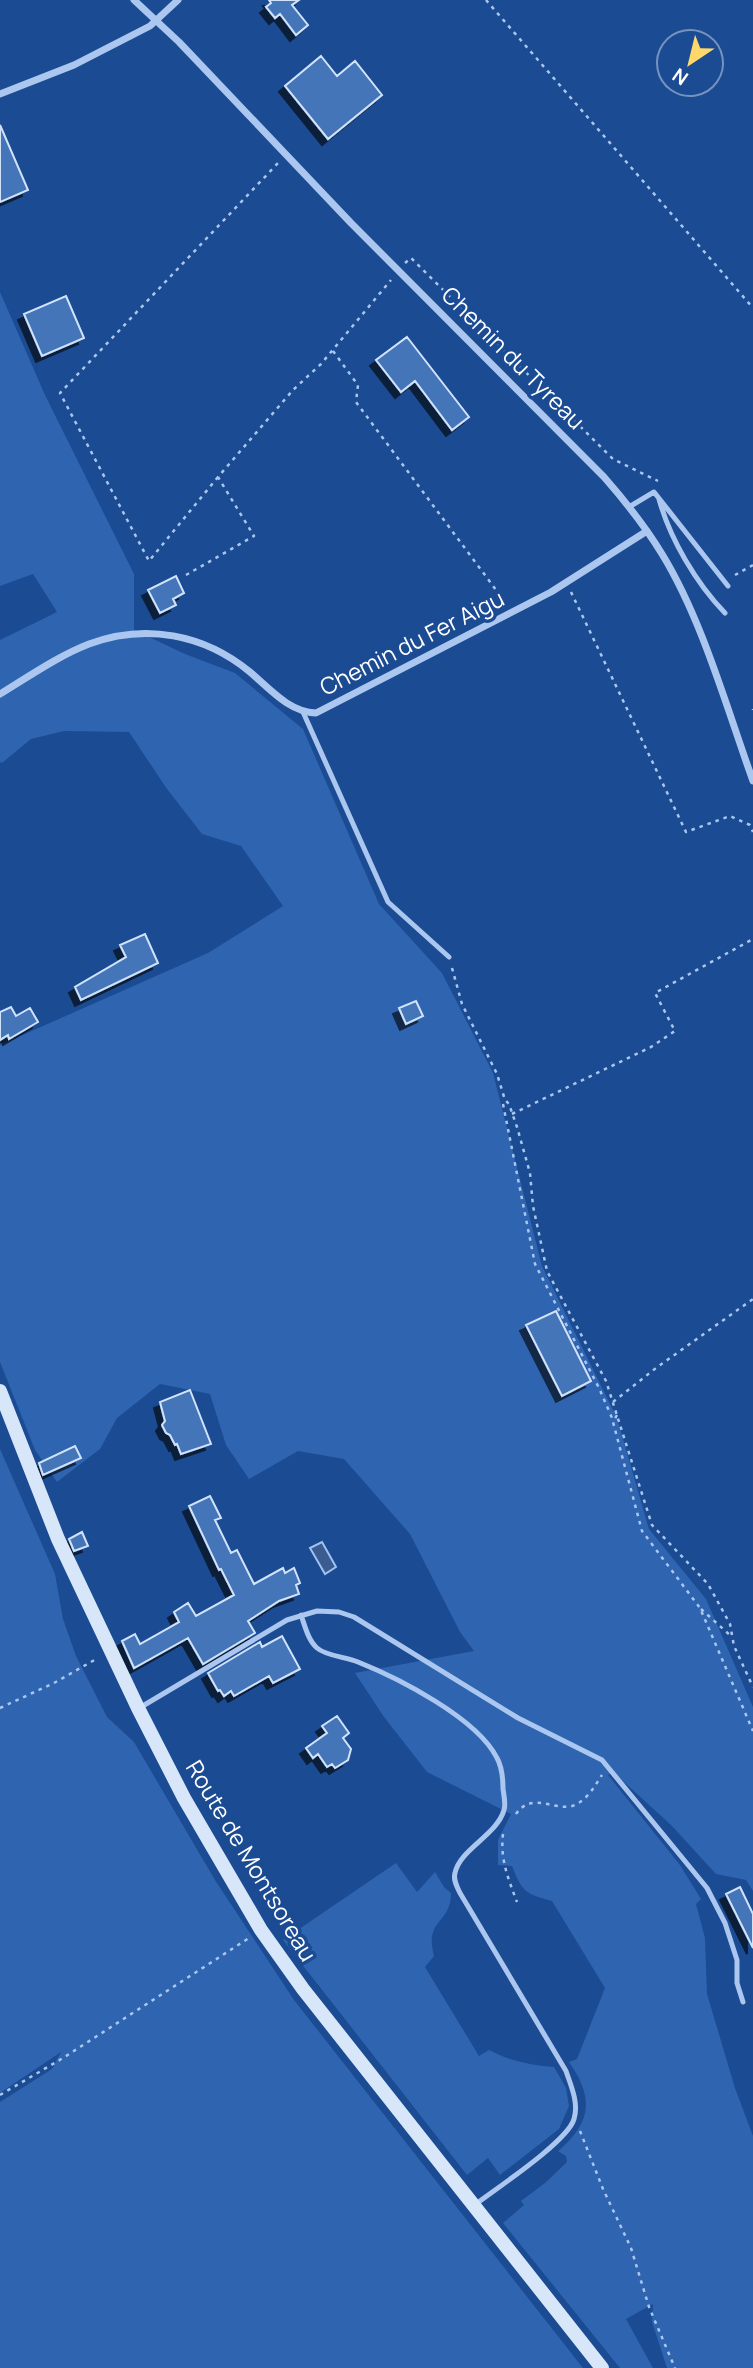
<svg xmlns="http://www.w3.org/2000/svg" width="753" height="2368" font-family="Manrope,sans-serif">
<style>
.green{fill:#2e64b0}
.water{fill:#3a5c90;stroke:#9ec2f1;stroke-width:2}
.building{fill:#4474b9;stroke:#d1e3fa;stroke-width:2;filter:url(#shadow)}
.lines{fill:none;stroke-linecap:round;stroke-linejoin:round}
.path{stroke:#abc7ef;stroke-width:2.5;stroke-dasharray:3.5 5;stroke-linecap:butt}
.lane{stroke:#abc7ef;stroke-width:5}
.street{stroke:#abc7ef;stroke-width:7}
.secondary{stroke:#d8e6fa;stroke-width:14}
.labels{text-anchor:middle;stroke-width:7;stroke-linejoin:round;paint-order:stroke}
.street-label{font-size:23px;fill:#fff;stroke:#1b4b92}
</style>
<defs>
<filter id="shadow"><feDropShadow dx="-6" dy="6" stdDeviation="0" flood-color="#0009"/></filter>
</defs>
<rect width="100%" height="100%" fill="#1b4b92"/>
<!-- green -->
<path class="green" d="M 0,292 L 45,395 L 134,574 L 134,630 L 185,654 L 235,673 L 303,729 L 379,904 L 442,973 L 493,1073 L 542,1266 L 617,1418 L 649,1529 L 706,1599 L 753,1707 L 753,1891 L 746,1880 L 716,1874 L 671,1825 L 613,1772 L 608,1775 L 680,1865 L 701,1899 L 696,1904 L 705,1938 L 707,1994 L 735,2088 L 753,2136 L 753,2368 L 667,2368 L 652,2322 L 653,2304 L 626,2319 L 653,2368 L 620,2368 L 503,2223 L 524,2205 L 521,2201 L 545,2183 L 567,2162 L 566,2156 L 558,2151 C 592,2122 594,2098 569,2062 L 577,2059 L 605,1988 L 552,1901 C 526,1894 522,1892 512,1866 L 498,1865 L 498,1840 L 511,1814 L 427,1772 L 384,1717 L 355,1673 L 474,1651 L 460,1632 L 410,1534 L 344,1459 L 298,1451 L 249,1479 L 226,1445 L 210,1394 L 160,1384 L 117,1418 L 100,1449 L 57,1482 L 35,1450 L 0,1362 L 0,1045 L 208,953 L 283,906 L 241,846 L 202,834 L 167,789 L 129,732 L 64,731 L 31,739 L 2,763 L 0,762 L 0,640 L 57,612 L 33,574 L 0,586 Z
M 0,1449 L 55,1574 L 63,1619 L 76,1656 L 107,1717 L 134,1742 L 215,1880 L 294,2000 L 583,2368 L 0,2368 L 0,2102 L 52,2069 L 61,2052 L 0,2093 Z
M 396,1863 L 417,1892 L 435,1872 L 444,1887 L 451,1893 C 451,1925 424,1918 434,1956 L 425,1967 L 479,2056 L 489,2050 C 510,2061 530,2065 554,2067 L 566,2088 L 569,2106 L 559,2129 L 500,2175 L 488,2158 L 467,2175 L 283,1940 Z"/>
<!-- water -->
<path class="water" d="M 322,1542 L 336,1567 L 325,1574 L 310,1548 Z"/>
<!-- building -->
<path class="building" d="M 269,0 L 299,0 L 292,5 L 308,25 L 296,35 L 280,14 L 275,18 L 266,7 L 271,3 Z
M 321,56 L 337,76 L 355,61 L 382,95 L 328,139 L 285,86 Z
M 0,125 L 28,190 L 0,202 Z
M 66,296 L 84,338 L 42,356 L 24,314 Z
M 407,337 L 469,417 L 452,430 L 415,381 L 401,392 L 376,360 Z
M 176,576 L 184,593 L 173,599 L 176,605 L 160,613 L 148,590 Z
M 145,934 L 158,963 L 81,1000 L 75,987 L 126,957 L 120,945 Z
M 416,1001 L 423,1016 L 406,1024 L 399,1008 Z
M 11,1007 L 16,1016 L 30,1008 L 38,1022 L 9,1039 L 8,1035 L 0,1040 L 0,1012 Z
M 556,1311 L 591,1381 L 562,1396 L 526,1325 Z
M 190,1390 L 211,1444 L 181,1454 L 177,1444 L 175,1445 L 170,1435 L 166,1433 L 162,1425 L 165,1421 L 160,1402 Z
M 75,1446 L 81,1458 L 43,1475 L 39,1463 Z
M 210,1496 L 221,1518 L 215,1520 L 231,1553 L 237,1550 L 254,1584 L 283,1568 L 285,1573 L 294,1568 L 300,1583 L 296,1585 L 299,1594 L 279,1601 L 248,1621 L 255,1633 L 203,1664 L 188,1638 L 134,1668 L 122,1641 L 135,1634 L 140,1644 L 179,1622 L 174,1612 L 188,1603 L 196,1616 L 234,1595 L 221,1569 L 219,1570 L 189,1506 Z
M 82,1532 L 88,1546 L 74,1551 L 69,1539 Z
M 282,1636 L 300,1669 L 273,1683 L 269,1676 L 234,1696 L 231,1691 L 224,1696 L 220,1690 L 218,1691 L 208,1673 L 260,1642 L 262,1647 Z
M 337,1716 L 349,1733 L 343,1738 L 351,1749 L 348,1760 L 335,1768 L 332,1764 L 327,1767 L 318,1754 L 313,1758 L 306,1748 L 327,1733 L 322,1726 Z
M 740,1887 L 753,1914 L 753,1948 L 726,1894 Z"/>
<g class="lines">
<!-- path -->
<path class="path" d="M 486,0 L 753,308
M 405,263 L 411,258 L 613,459 L 658,481
M 333,351 L 358,385 L 356,402 L 505,602
M 218,477 L 149,561 L 60,393 L 279,162
M 186,575 L 254,536 L 218,477 L 293,390 L 321,364 L 391,280
M 735,575 L 753,565
M 571,592 L 686,832 L 730,816 L 750,825 L 753,832
M 753,709 L 753,710
M 452,968 L 462,1004 L 497,1074 L 505,1100 L 509,1104 L 517,1127 L 530,1173 L 533,1206 L 547,1271 L 606,1381 L 652,1525 L 708,1584 L 730,1624 L 734,1646 L 753,1687
M 503,1104 L 535,1264 L 599,1388 L 612,1418
M 512,1114 L 651,1047 L 675,1031 L 655,993 L 753,939
M 613,1402 L 656,1368 L 753,1299
M 617,1415 L 613,1422 L 642,1531 L 700,1608 L 753,1731
M 701,1609 L 732,1637
M 0,1708 L 54,1683 L 98,1658
M 516,1814 C 532,1791 554,1811 572,1806 C 587,1801 594,1787 602,1775
M 503,1834 C 500,1859 508,1878 517,1902
M 0,2095 L 63,2058 L 249,1938
M 580,2131 L 603,2189 L 631,2248 L 649,2307 L 675,2368"/>
<!-- lane -->
<path class="lane" d="M 659,499 C 670,539 696,583 725,613
M 629,507 L 654,492 L 728,586
M 303,712 L 388,902 L 449,957
M 301,1615 C 305,1626 308,1640 317,1648 C 326,1656 346,1657 358,1662 C 398,1678 477,1718 497,1758 C 502,1767 503,1779 503,1789 C 504,1796 506,1804 504,1810 C 497,1835 460,1849 455,1873 C 453,1880 457,1887 460,1893 L 566,2071 C 571,2086 579,2103 574,2119 C 568,2141 497,2188 476,2204
M 141,1707 L 287,1620 L 317,1611 L 339,1612 L 354,1617 L 518,1718 L 602,1760 L 707,1888 L 725,1923 L 737,1960 L 737,1983 L 743,2002"/>
<!-- street -->
<path class="street" d="M 134,0 L 179,42 L 351,223 L 604,477 C 625,501 645,526 662,554 C 702,619 727,709 753,781
M 0,94 L 74,65 L 150,26 L 178,0
M 0,694 C 28,677 58,656 89,644 C 145,623 204,634 250,672 C 270,689 289,712 316,713 L 551,592 L 647,531"/>
<!-- secondary -->
<path class="secondary" d="M 0,1391 L 58,1539 L 138,1708 L 184,1798 L 261,1930 L 303,1989 L 602,2368"/>
</g>
<g class="labels">
<!-- street labels -->
<g class="street-label">
<text transform="translate(513 358) rotate(45)" y="8">Chemin du Tyreau</text>
<text transform="translate(412 643) rotate(-27)" y="8">Chemin du Fer Aigu</text>
<text transform="translate(251 1861) rotate(59)" y="8">Route de Montsoreau</text>
</g>
</g>
<!-- north arrow -->
<g transform="translate(690 63) rotate(215)"><circle r="33" fill="#1b4b92" stroke="#7693be" stroke-width="2"/>
<path d="M0-5L12 26L0 18L-12 26Z" fill="#ffd869"/>
<text y="-10" font-size="19" font-weight="bold" text-anchor="middle" fill="#ffffff">N</text>
</g>
</svg>
